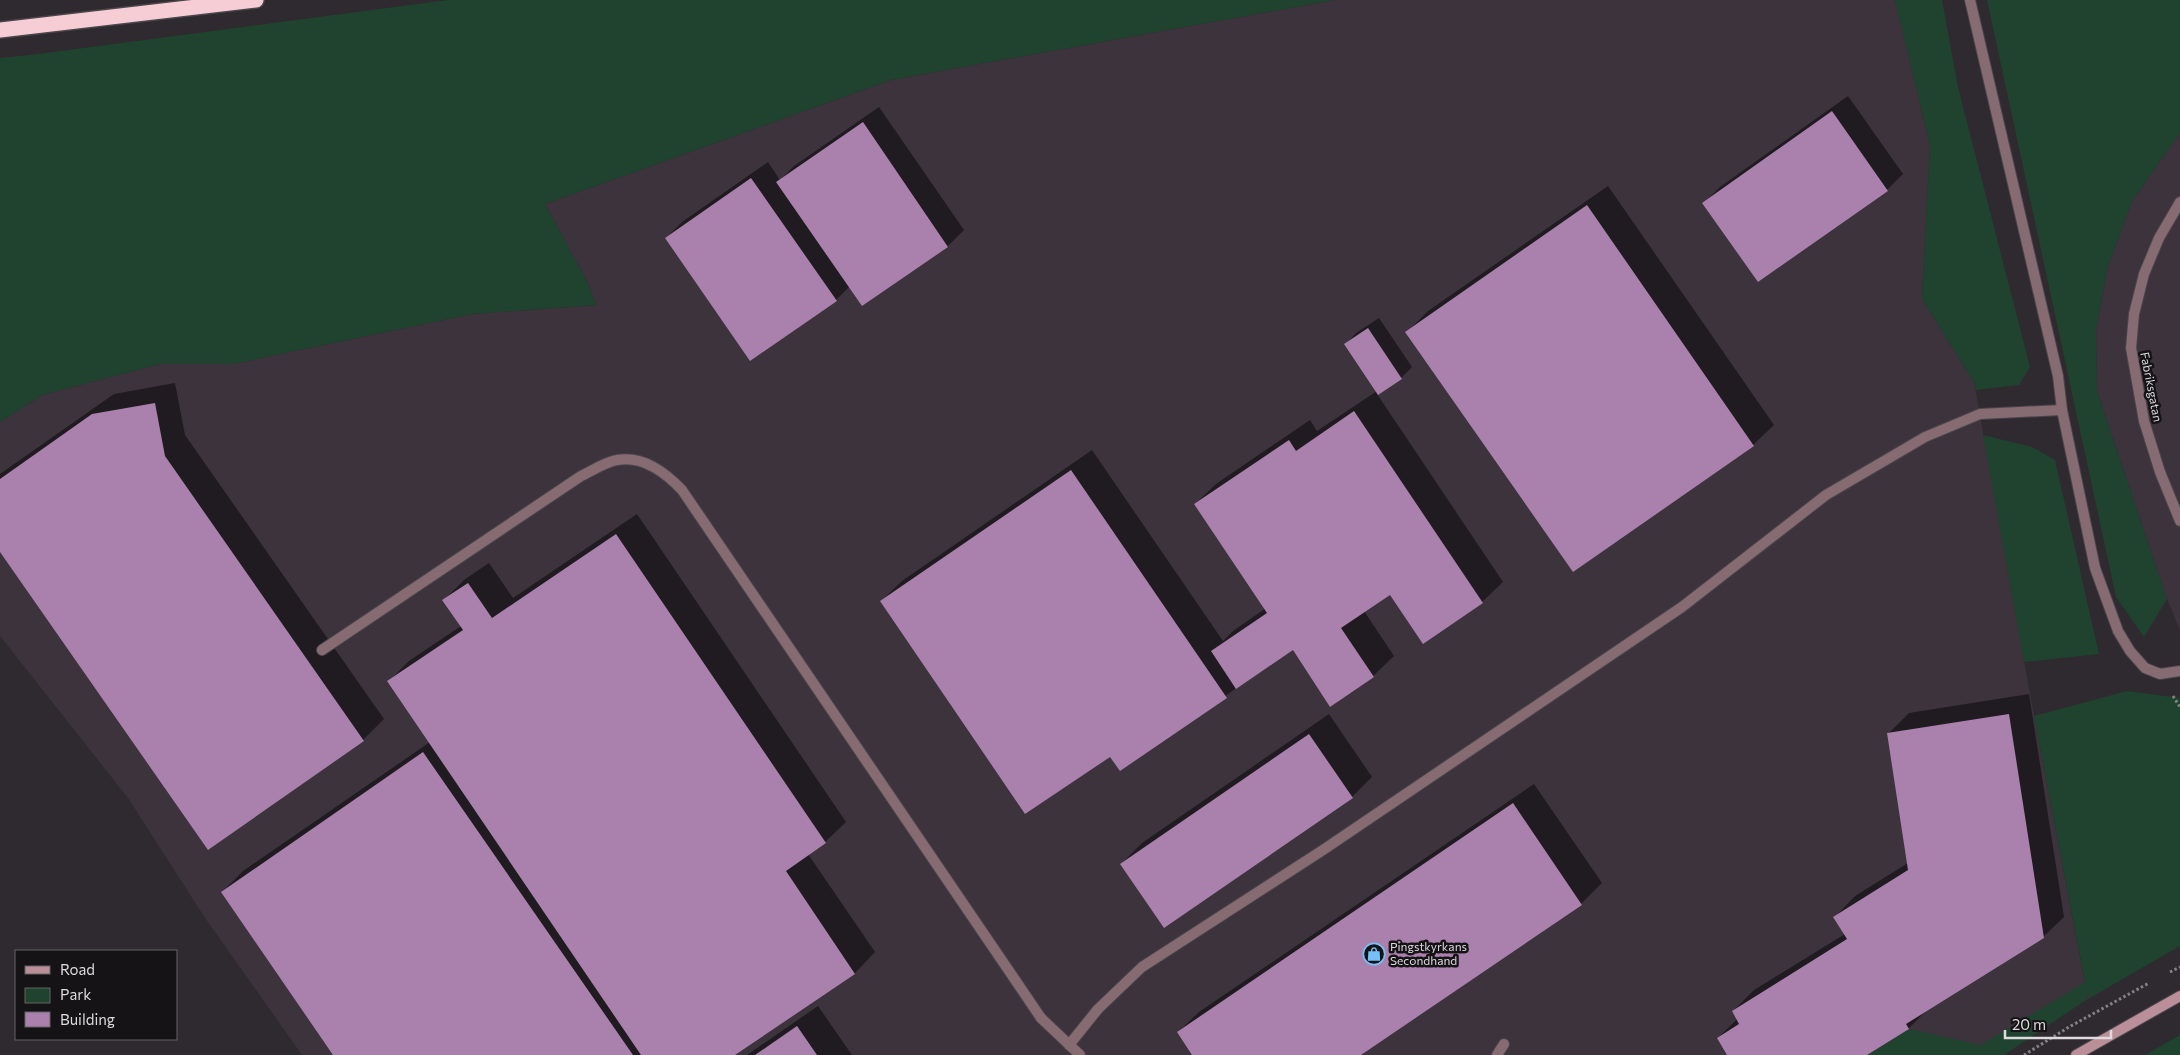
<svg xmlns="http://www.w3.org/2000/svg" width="2180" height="1055" font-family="Commissioner,sans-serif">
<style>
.built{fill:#3c333c}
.green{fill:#1f432e}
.shadow{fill:#0007}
.building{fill:#aa80ad}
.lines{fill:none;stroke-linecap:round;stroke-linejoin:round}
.lane-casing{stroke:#4a464b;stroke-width:12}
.street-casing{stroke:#4a464b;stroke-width:12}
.secondary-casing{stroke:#4a464b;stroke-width:12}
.highway-casing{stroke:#4a464b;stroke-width:18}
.path{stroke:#858286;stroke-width:3;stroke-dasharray:2.5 2.5;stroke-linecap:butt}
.lane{stroke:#876b72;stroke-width:10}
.street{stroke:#876b72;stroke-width:10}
.secondary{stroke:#bb8f99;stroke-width:10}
.highway{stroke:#f6ccd5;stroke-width:15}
.labels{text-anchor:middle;stroke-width:5;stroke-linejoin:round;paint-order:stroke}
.street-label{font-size:12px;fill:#dddbde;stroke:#151315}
.poi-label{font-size:12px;fill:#dddbde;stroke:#151315;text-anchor:start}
</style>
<rect width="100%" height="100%" fill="#2e2a2f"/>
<!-- built -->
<path class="built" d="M 1335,0 L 1895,0 L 1930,145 L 1922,299 L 1974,382 L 2034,716 L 2088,999 L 1990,1055 L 302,1055 L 203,915 L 128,798 L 0,636 L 0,422 L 42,395 L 160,364 L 233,364 L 472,314 L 597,305 L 583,274 L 545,204 L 891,80 Z
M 2180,133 L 2180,630 L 2167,599 L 2097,391 L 2096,331 L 2107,269 L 2132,201 Z"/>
<!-- green -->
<path class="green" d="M 448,0 L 1335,0 L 891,80 L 545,204 L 583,274 L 597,305 L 472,314 L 233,364 L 160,364 L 42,395 L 0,422 L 0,58 L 38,54 Z
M 1895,0 L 1942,0 L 1958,87 L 2030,367 L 2019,385 L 1976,390 L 1974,382 L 1922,299 L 1930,145 Z
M 1987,0 L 2180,0 L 2180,133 L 2132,201 L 2107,269 L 2096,331 L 2097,391 L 2167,599 L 2144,637 L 2116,597 Z
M 1983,435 L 2032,447 L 2055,460 L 2099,654 L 2024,662 Z
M 2127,691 L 2180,698 L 2180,946 L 2088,999 L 2085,987 L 2086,1000 L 2004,1055 L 1868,1055 L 1909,1029 L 1981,1045 L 2085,982 L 2034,716 Z
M 2180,1035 L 2180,1055 L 2145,1055 Z"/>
<!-- shadow -->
<path class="shadow" d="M 1848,96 L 1903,174 L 1887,190 L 1704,203 L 1720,187 Z
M 879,107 L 964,230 L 948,246 L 863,304 L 850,286 L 836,300 L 666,238 L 682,222 L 768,162 L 780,180 L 794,166 Z
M 1608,186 L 1774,425 L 1753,445 L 1407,332 L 1428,311 Z
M 1379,318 L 1412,367 L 1401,378 L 1377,394 L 1503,582 L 1482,602 L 1424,642 L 1390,593 L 1364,611 L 1394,656 L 1373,676 L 1293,649 L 1120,769 L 1111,755 L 881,601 L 902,581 L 1092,450 L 1223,641 L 1233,631 L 1266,608 L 1195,504 L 1216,484 L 1310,420 L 1317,431 L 1377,391 L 1346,344 L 1356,333 Z
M 175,383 L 185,435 L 384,719 L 363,740 L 209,848 L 0,550 L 0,474 L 114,394 Z
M 637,514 L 846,822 L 825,842 L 808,854 L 875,952 L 855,973 L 733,1055 L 335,1055 L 222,892 L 243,871 L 430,742 L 389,681 L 409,661 L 461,626 L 444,600 L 464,580 L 489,563 L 513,598 Z
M 2029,694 L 2064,917 L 2043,937 L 1927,1010 L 1909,1028 L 1865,1055 L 1729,1055 L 1718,1038 L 1738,1018 L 1733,1011 L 1754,990 L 1845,934 L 1835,917 L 1855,896 L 1908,863 L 1888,734 L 1909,713 Z
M 1329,714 L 1372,777 L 1352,797 L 1121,864 L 1142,843 Z
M 1534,784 L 1602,883 L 1581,904 L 1358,1055 L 1193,1055 L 1178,1032 L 1199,1012 Z
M 818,1006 L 852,1055 L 747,1055 Z"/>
<!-- building -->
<path class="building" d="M 1832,111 L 1888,191 L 1758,282 L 1702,203 Z
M 863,122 L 948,247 L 862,306 L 776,182 Z
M 751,178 L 837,301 L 750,361 L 665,238 Z
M 1587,205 L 1754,446 L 1573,572 L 1405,332 Z
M 1368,328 L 1402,379 L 1378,395 L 1344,344 Z
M 155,403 L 165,456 L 364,741 L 208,850 L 0,552 L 0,479 L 92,414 Z
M 1354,411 L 1483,603 L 1423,644 L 1390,595 L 1341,628 L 1374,677 L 1330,707 L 1293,650 L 1236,689 L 1211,651 L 1267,613 L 1194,504 L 1289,440 L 1296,451 Z
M 1071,470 L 1227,698 L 1120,771 L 1110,757 L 1025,814 L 880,601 Z
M 616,534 L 826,843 L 786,871 L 855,974 L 735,1055 L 641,1055 L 387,681 L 463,630 L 442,600 L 468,583 L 492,618 Z
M 2009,714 L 2044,938 L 1906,1024 L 1909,1029 L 1867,1055 L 1727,1055 L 1717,1038 L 1739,1024 L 1732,1011 L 1847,939 L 1833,917 L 1908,870 L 1887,733 Z
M 1309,734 L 1353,798 L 1164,928 L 1120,864 Z
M 423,752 L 633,1055 L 333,1055 L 221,892 Z
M 1513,803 L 1582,905 L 1361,1055 L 1192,1055 L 1177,1032 Z
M 797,1026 L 817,1055 L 755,1055 Z"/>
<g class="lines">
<!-- lane casing -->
<g class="lane-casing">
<path id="lane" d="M 322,650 L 581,476 C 592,471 605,462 617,460 C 643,455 666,473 682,490 L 1041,1018
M 1069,1045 L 1098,1009 L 1142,967 L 1323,850 L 1682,607 L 1826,495 L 1925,437 L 1980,414 L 2062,410
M 1497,1055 L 1504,1044"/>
</g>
<!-- street casing -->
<g class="street-casing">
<path id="street" d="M 1970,0 L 2058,376 L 2062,410 L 2095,568 L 2118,631 L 2130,651 L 2145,668 L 2160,674 L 2180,671
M 2180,202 L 2159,238 L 2144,274 L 2134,314 L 2131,348 L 2144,421 L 2160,472 L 2180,521
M 1041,1018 L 1080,1055"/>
</g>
<!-- secondary casing -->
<g class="secondary-casing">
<path id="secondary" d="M 2076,1055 L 2180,996"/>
</g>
<!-- highway casing -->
<g class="highway-casing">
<path id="highway" d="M 0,30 L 256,0"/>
</g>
<!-- path -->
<path class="path" d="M 2173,696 L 2180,707
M 2170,972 L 2180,967
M 2024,1055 L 2069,1027 L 2149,983"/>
<!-- lane -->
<use href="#lane" class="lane"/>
<!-- street -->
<use href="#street" class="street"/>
<!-- secondary -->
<use href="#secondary" class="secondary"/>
<!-- highway -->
<use href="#highway" class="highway"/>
</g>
<!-- icons -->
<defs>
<g id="shop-ring" transform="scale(1.125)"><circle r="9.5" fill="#151315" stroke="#75c0f6" stroke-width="1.5"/><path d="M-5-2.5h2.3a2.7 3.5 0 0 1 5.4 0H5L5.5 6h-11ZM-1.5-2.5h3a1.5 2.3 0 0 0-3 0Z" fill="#75c0f6"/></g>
</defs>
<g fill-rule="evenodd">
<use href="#shop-ring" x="1374" y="954"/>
</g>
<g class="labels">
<!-- street labels -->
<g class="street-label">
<text transform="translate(2151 387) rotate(79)" y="4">Fabriksgatan</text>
</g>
<!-- poi labels -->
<g class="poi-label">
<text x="1390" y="951">Pingstkyrkans<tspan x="1390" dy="14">Secondhand</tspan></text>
</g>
</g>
<!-- legend -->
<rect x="15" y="950" width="162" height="90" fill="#151315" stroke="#656365"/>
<rect x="25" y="966" width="25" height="8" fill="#bb8f99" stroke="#656365"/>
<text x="60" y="975" font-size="15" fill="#dddbde">Road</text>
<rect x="25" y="988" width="25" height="15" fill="#1f432e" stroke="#656365"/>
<text x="60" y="1000" font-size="15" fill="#dddbde">Park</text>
<rect x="25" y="1012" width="25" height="15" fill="#aa80ad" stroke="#656365"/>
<text x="60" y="1025" font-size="15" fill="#dddbde">Building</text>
<!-- scale -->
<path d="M2005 1030v8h106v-8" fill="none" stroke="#dddbde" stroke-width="2.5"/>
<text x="2012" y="1030" font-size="15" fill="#dddbde" stroke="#151315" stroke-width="4" paint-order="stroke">20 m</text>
</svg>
